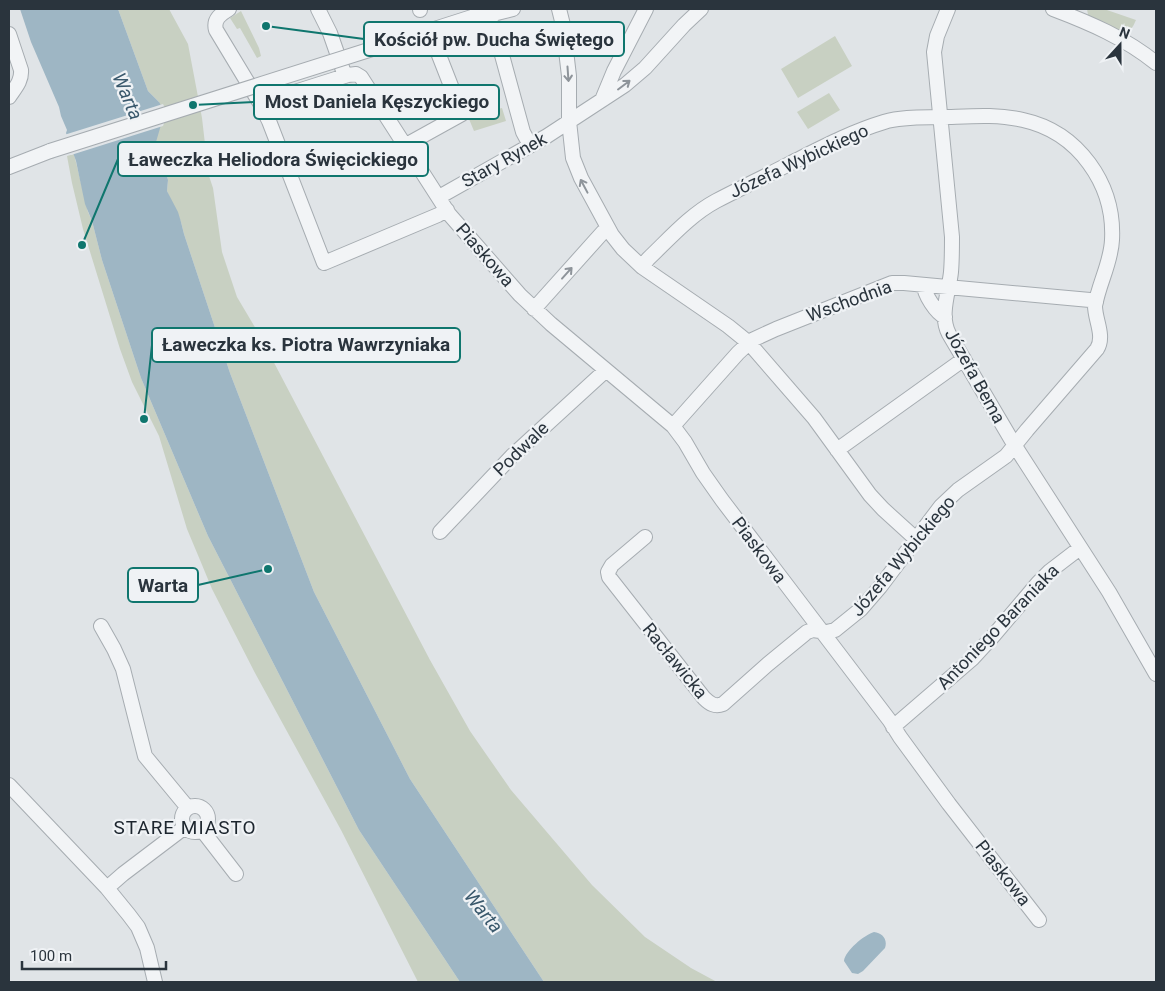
<svg xmlns="http://www.w3.org/2000/svg" width="1165" height="991" font-family="Roboto,sans-serif">
<style>
.green{fill:#c8d0c2}
.water{fill:#9eb6c4}
.pier{fill:#e0e4e7}
.lines{fill:none;stroke-linecap:round;stroke-linejoin:round}
.minor-casing{stroke:#a6acb1;stroke-width:16}
.minor{stroke:#f2f4f6;stroke-width:14}
.minor-bridge-casing{stroke:#a6acb1;stroke-width:16;stroke-linecap:butt}
.minor-bridge{stroke:#f2f4f6;stroke-width:14}
.oneway{stroke:#8e949a}
.labels{text-anchor:middle;stroke-width:4.5;stroke-linejoin:round;paint-order:stroke}
.street-label{font-size:18px;fill:#2a343d;stroke:#eff2f5}
.water-label{font-size:19px;font-style:italic;fill:#39586c;stroke:#eff2f5}
.neighbourhood-label{font-size:19px;letter-spacing:1px;fill:#1c252e;stroke:#eff2f5}
.leader{fill:none;stroke:#0f766e;stroke-width:2}
.callout-dot{fill:#0f766e;stroke:#eff2f5;stroke-width:2}
.callout{fill:#eff2f5;stroke:#0f766e;stroke-width:2}
.callout-label{font-size:19px;text-anchor:middle;font-weight:bold;fill:#2a343d}
</style>
<rect width="100%" height="100%" fill="#e0e4e7"/>
<!-- green -->
<path class="green" d="M 118,9 L 169,9 L 188,44 L 202,118 L 205,144 L 199,146 L 213,188 L 222,252 L 237,297 L 259,334 L 430,660 L 470,731 L 511,790 L 592,885 L 645,937 L 691,968 L 717,982 L 544,982 L 410,779 L 314,592 L 230,373 L 184,234 L 181,222 L 167,191 L 168,180 L 166,173 L 157,158 L 155,151 L 155,142 L 158,132 L 159,102 L 148,91 Z
M 1087,9 L 1104,9 L 1136,20 C 1134,24 1133,28 1129,30 C 1119,36 1100,23 1091,19 L 1088,15 Z
M 241,11 L 259,48 L 261,56 L 257,58 L 240,28 L 237,29 L 230,18 Z
M 835,36 L 852,66 L 798,98 L 781,69 Z
M 829,93 L 840,110 L 808,129 L 797,112 Z
M 502,108 L 506,121 L 474,131 L 469,119 L 467,117 Z
M 74,154 L 88,212 L 92,221 L 102,260 L 141,378 L 208,536 L 359,830 L 460,982 L 418,982 L 341,830 L 255,673 L 212,589 L 200,560 L 187,529 L 159,436 L 132,382 L 120,349 L 83,229 L 72,183 L 67,156 Z"/>
<!-- water -->
<path class="water" d="M 20,9 L 118,9 L 148,91 L 159,102 L 163,109 L 163,118 L 156,142 L 155,151 L 157,158 L 166,173 L 168,180 L 167,191 L 178,212 L 181,222 L 184,234 L 230,373 L 314,592 L 410,779 L 544,982 L 460,982 L 359,830 L 208,536 L 141,378 L 102,260 L 92,221 L 85,204 L 76,161 L 66,133 L 67,130 L 61,116 L 59,107 L 31,42 Z
M 874,932 C 882,933 888,939 885,948 L 863,971 L 858,974 L 852,973 L 844,961 C 845,951 864,935 874,932 Z"/>
<!-- pier -->
<path class="pier" d="M 163,104 L 165,108 L 166,118 L 163,126 L 71,155 L 64,135 Z"/>
<g class="lines">
<!-- minor casing -->
<g class="minor-casing">
<path id="minor" d="M 229,9 C 221,14 213,19 216,30 L 260,103 L 269,121 L 324,263 L 438,215 L 447,210
M 318,9 L 330,33 L 345,76
M 420,9 L 420,10
M 559,9 L 563,25 L 569,76 L 569,121 L 573,158 L 581,178 L 612,235 L 623,249 L 642,267 L 728,326 L 749,343 L 814,418 L 870,495 L 883,509 L 916,539
M 948,9 L 937,36 L 934,52 L 952,237 C 952,249 952,260 951,272 C 949,292 939,315 949,334 L 1015,446 L 1109,592 L 1156,674
M 1053,9 C 1090,23 1125,38 1156,63
M 481,15 L 493,14 L 513,9
M 494,26 L 523,132 L 530,145
M 9,34 L 21,70 C 22,81 15,88 9,97
M 372,49 L 478,15 L 489,9
M 602,100 L 614,71 L 646,9
M 260,103 L 348,75 L 356,74 L 361,77 L 449,214 L 520,295 L 551,324 L 673,426 L 685,442 L 703,473 L 722,500 L 890,721 L 900,737 L 949,804 L 1039,920
M 406,145 L 462,114 L 435,45
M 9,167 L 50,151
M 439,197 L 547,136 L 625,85 L 645,68 L 684,25 L 701,9
M 642,267 L 648,259 C 670,238 690,215 716,201 C 741,188 766,176 791,163 C 821,148 851,132 884,122 C 905,116 927,118 948,117 C 973,116 998,114 1023,120 C 1078,132 1115,184 1112,240 C 1111,263 1099,283 1095,306 C 1095,320 1105,336 1097,349 L 1027,430 L 1006,456 L 958,490 L 941,506 L 880,587 L 861,609 L 835,630 L 827,632 L 813,630 L 807,632 L 768,664 L 723,704 C 715,707 710,704 704,698 L 609,577 L 608,572 L 612,565 L 645,537
M 924,285 C 924,294 936,313 945,317
M 534,309 L 603,232 L 608,228
M 673,426 L 738,353 L 752,340 L 776,329 L 892,283 L 904,283 L 1090,300 L 1096,302
M 837,450 L 964,359
M 440,532 L 512,456 L 605,371
M 101,626 L 114,649 L 123,669 L 145,756 L 188,808
M 893,727 L 972,659 L 994,635 L 1038,583 L 1050,571 L 1080,548
M 9,785 L 107,888 L 129,915 L 138,927 L 147,948 L 155,982
M182 819a13 13 0 1 1 26 0a13 13 0 1 1-26 0Z
M 202,830 L 236,874
M 107,888 L 123,874 L 185,827"/>
</g>
<!-- minor -->
<use href="#minor" class="minor"/>
<!-- minor-bridge casing -->
<g class="minor-bridge-casing">
<path id="minor-bridge" d="M 50,151 L 372,49"/>
</g>
<!-- minor-bridge -->
<use href="#minor-bridge" class="minor-bridge"/>
</g>
<!-- one-way arrows -->
<defs><path id="oneway-shaft" d="M-6 0H5M1.5-3L5.5 0L1.5 3" fill="none" stroke-width="1.6" stroke-linecap="round" stroke-linejoin="round" transform="scale(1.25)"/></defs>
<g class="oneway">
<use href="#oneway-shaft" transform="translate(568 74) rotate(86)"/>
<use href="#oneway-shaft" transform="translate(624 85) rotate(-37)"/>
<use href="#oneway-shaft" transform="translate(584 186) rotate(-118)"/>
<use href="#oneway-shaft" transform="translate(567 273) rotate(-48)"/>
</g>
<g class="labels">
<!-- street labels -->
<g class="street-label">
<text transform="translate(504 160) rotate(-29)" y="6">Stary Rynek</text>
<text transform="translate(799 161) rotate(-25)" y="6">Józefa Wybickiego</text>
<text transform="translate(485 255) rotate(49)" y="6">Piaskowa</text>
<text transform="translate(849 301) rotate(-20)" y="6">Wschodnia</text>
<text transform="translate(975 376) rotate(61)" y="6">Józefa Bema</text>
<text transform="translate(521 449) rotate(-44)" y="6">Podwale</text>
<text transform="translate(759 550) rotate(53)" y="6">Piaskowa</text>
<text transform="translate(903 556) rotate(-50)" y="6">Józefa Wybickiego</text>
<text transform="translate(998 627) rotate(-46)" y="6">Antoniego Baraniaka</text>
<text transform="translate(675 661) rotate(51)" y="6">Racławicka</text>
<text transform="translate(1003 873) rotate(52)" y="6">Piaskowa</text>
</g>
<!-- water labels -->
<g class="water-label">
<text transform="translate(128 96) rotate(67)" y="7">Warta</text>
<text transform="translate(484 911) rotate(51)" y="7">Warta</text>
</g>
<!-- neighbourhood labels -->
<g class="neighbourhood-label">
<text x="185" y="834">STARE MIASTO</text>
</g>
</g>
<!-- callouts -->
<path class="leader" d="M266 26L364 39M193 105L254 102M82 245L118 159M144 419L152 345M268 569L198 585"/>
<g class="callout-dot">
<circle cx="266" cy="26" r="5"/>
<circle cx="193" cy="105" r="5"/>
<circle cx="82" cy="245" r="5"/>
<circle cx="144" cy="419" r="5"/>
<circle cx="268" cy="569" r="5"/>
</g>
<g class="callout">
<rect x="364" y="22" width="260" height="34" rx="5"/>
<rect x="254" y="85" width="245" height="34" rx="5"/>
<rect x="118" y="142" width="310" height="34" rx="5"/>
<rect x="152" y="328" width="308" height="34" rx="5"/>
<rect x="128" y="568" width="70" height="34" rx="5"/>
</g>
<g class="callout-label">
<text x="494" y="46">Kościół pw. Ducha Świętego</text>
<text x="377" y="108">Most Daniela Kęszyckiego</text>
<text x="273" y="166">Ławeczka Heliodora Święcickiego</text>
<text x="306" y="351">Ławeczka ks. Piotra Wawrzyniaka</text>
<text x="163" y="592">Warta</text>
</g>
<!-- border -->
<rect width="1165" height="991" fill="none" stroke="#2a343d" stroke-width="20"/>
<!-- north arrow -->
<g transform="translate(1120 45) rotate(21)" stroke="#eff2f5" stroke-width="4" paint-order="stroke">
<path d="M0-4L9 19L0 12L-9 19Z" fill="#2a343d"/>
<text y="-8" font-size="14" font-weight="bold" text-anchor="middle" fill="#2a343d">N</text>
</g>
<!-- scale -->
<path d="M22 961v8h144v-8" fill="none" stroke="#2a343d" stroke-width="2.5"/>
<text x="30" y="961" font-size="15" fill="#2a343d" stroke="#eff2f5" stroke-width="4" paint-order="stroke">100 m</text>
</svg>
